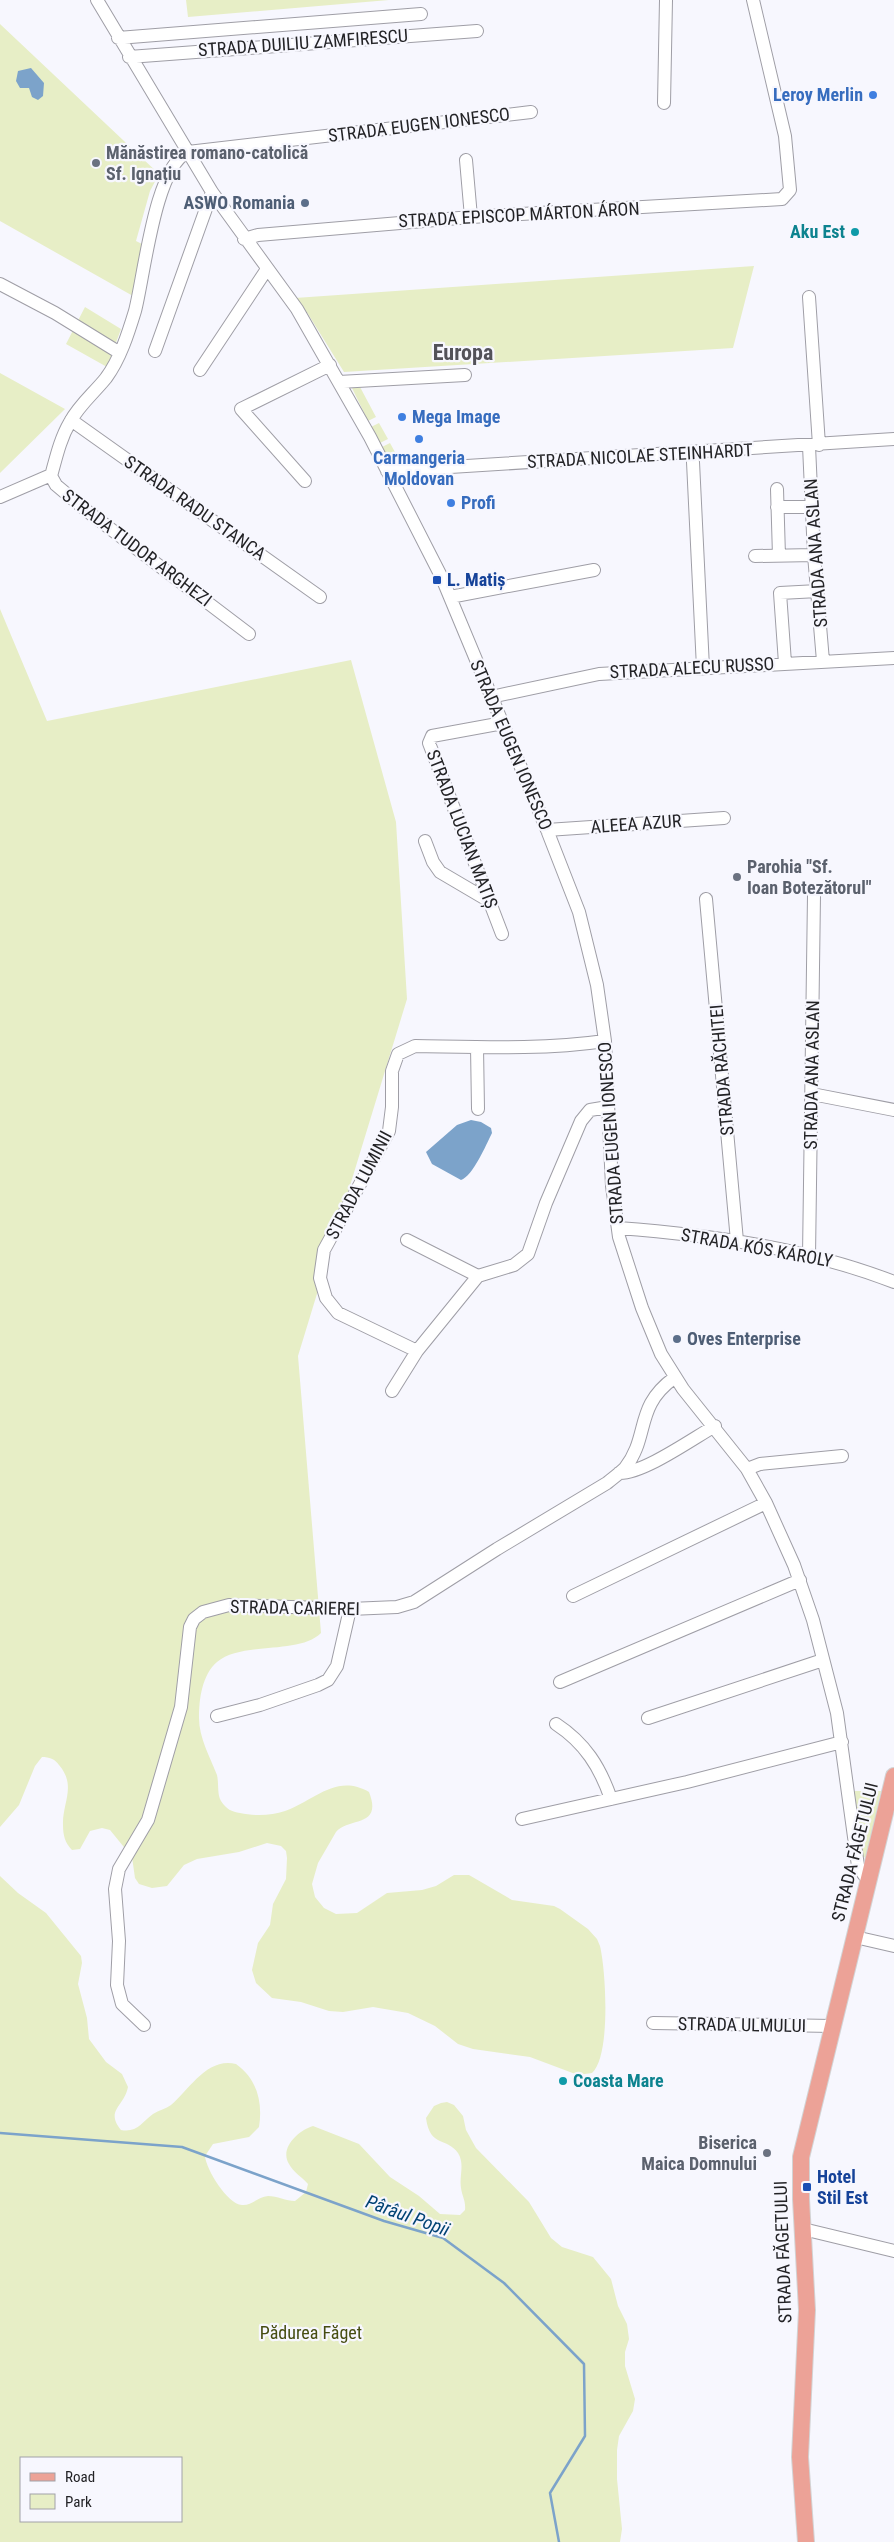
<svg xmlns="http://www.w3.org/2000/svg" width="894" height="2542" font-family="'Roboto Condensed',sans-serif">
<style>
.green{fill:#e7eec6;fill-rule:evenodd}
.water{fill:#7ca3ca}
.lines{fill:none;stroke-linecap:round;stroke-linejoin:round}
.stream{stroke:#7ca3ca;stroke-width:2.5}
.minor-casing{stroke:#9f9ea6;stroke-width:14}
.major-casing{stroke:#d3d3d4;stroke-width:18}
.minor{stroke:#fff;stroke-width:12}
.major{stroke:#eca297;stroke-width:16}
.shop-dot{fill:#3f7fe0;stroke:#f7f7fe;stroke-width:2}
.worship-dot{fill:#6b7280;stroke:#f7f7fe;stroke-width:2}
.service-dot{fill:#5c6f8a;stroke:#f7f7fe;stroke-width:2}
.culture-dot{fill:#0f9aa8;stroke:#f7f7fe;stroke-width:2}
.transit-dot{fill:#1a4fb4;stroke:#f7f7fe;stroke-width:2}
.labels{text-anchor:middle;stroke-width:4.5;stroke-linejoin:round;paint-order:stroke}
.street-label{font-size:18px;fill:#232326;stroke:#f7f7fe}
.shop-label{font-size:18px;font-weight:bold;fill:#366cbe;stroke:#f7f7fe;text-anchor:start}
.worship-label{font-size:18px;font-weight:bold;fill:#5b616d;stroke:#f7f7fe;text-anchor:start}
.service-label{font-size:18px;font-weight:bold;fill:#4e5e75;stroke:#f7f7fe;text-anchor:end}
.culture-label{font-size:18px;font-weight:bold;fill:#0d838f;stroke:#f7f7fe;text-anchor:end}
.transit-label{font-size:18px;font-weight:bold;fill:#164399;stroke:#f7f7fe;text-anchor:start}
.park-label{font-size:18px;fill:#464d11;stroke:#f7f7fe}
.water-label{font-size:19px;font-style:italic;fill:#024374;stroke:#f7f7fe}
.district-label{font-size:22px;font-weight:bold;fill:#535259;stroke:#f7f7fe}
</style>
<rect width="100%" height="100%" fill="#f7f7fe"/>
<!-- green -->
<path class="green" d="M 186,0 L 389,0 L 188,17 Z
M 0,24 L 159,174 L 150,191 L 136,241 L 144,245 L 133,296 L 0,221 Z
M 754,266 L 733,348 L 344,372 L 308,314 L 295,298 Z
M 85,307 L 121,329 L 107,367 L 66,344 Z
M 0,373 L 65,409 L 0,473 Z
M 360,387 L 376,417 L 368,421 L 352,388 Z
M 379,423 L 388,439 L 380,443 L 371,427 Z
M 390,443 L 396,454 L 387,458 L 382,447 Z
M 0,609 L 47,721 L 351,660 L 396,822 L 407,999 L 298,1356 L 321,1633 C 299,1655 242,1641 217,1662 C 202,1675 199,1699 199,1718 C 199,1738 210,1757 217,1775 C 219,1784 217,1794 221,1801 C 226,1809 232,1812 240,1813 C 254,1816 271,1816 285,1811 C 314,1801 336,1773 369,1792 C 383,1828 349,1817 336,1832 L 318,1863 L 312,1884 L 315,1897 L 324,1908 L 336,1914 L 357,1913 L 387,1893 L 422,1890 L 436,1886 L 454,1875 L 469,1875 L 512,1900 L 554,1906 L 560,1909 L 588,1929 L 597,1939 L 600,1946 C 606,1971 611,2056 592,2073 L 578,2075 L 530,2057 L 473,2049 L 458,2044 L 435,2026 L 408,2013 L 373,2007 L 343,2012 L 329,2011 L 301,2002 L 272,1998 L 256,1983 L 252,1970 L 258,1943 L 270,1925 L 273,1904 L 286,1879 L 287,1858 L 286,1851 L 281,1846 L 267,1843 L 239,1852 L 197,1859 L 184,1865 L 167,1886 L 152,1888 L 139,1884 L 135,1878 L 132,1857 L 110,1830 L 102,1828 L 90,1831 L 80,1849 L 72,1850 C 65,1843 63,1835 63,1825 C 62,1803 77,1786 59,1765 C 55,1759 49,1757 42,1757 L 35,1766 L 19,1805 L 0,1827 Z
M 853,1791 L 881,1791 L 866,1858 L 859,1855 Z
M 0,1876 L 18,1893 L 46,1913 L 81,1956 L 82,1963 L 78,1984 L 87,2018 L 89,2039 L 106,2062 L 122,2074 L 128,2087 C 124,2107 105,2110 121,2130 C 137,2133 142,2122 153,2114 C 159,2110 166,2109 171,2105 C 190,2089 207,2057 236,2064 C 257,2079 263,2102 259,2127 L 249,2137 L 213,2144 L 205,2156 C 206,2169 227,2204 242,2205 C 251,2206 258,2197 268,2196 C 277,2196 286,2201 295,2201 L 306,2192 L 308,2184 C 302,2177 293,2172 289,2164 C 279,2148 299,2130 313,2126 L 359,2144 L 390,2177 L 419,2196 L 440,2214 L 460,2215 L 465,2210 C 466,2201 462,2196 461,2188 C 459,2176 465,2164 458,2153 C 447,2137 430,2148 426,2118 L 434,2106 L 441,2103 L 447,2102 L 454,2105 L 463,2116 L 466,2130 L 476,2148 L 529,2202 L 551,2238 L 562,2247 L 593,2257 L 611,2279 L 618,2306 L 627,2324 L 629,2339 L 625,2352 L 625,2366 L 635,2399 L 633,2411 L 619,2436 L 617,2450 L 617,2479 L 622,2529 L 620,2542 L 0,2542 ZM 21,2458 L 181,2458 L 181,2521 L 21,2521 Z"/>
<!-- water -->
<path class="water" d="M 31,68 L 44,83 L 43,96 L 38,100 L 32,97 L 29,88 L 20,88 L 16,81 L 18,71 Z
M 471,1120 L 481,1122 L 491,1128 L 492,1133 C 486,1145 473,1176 461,1180 L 432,1164 L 426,1152 L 457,1125 Z"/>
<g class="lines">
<!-- stream -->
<path class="stream" d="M 0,2133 L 182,2147 L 384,2221 L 443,2238 L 504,2283 L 584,2364 L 585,2436 L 550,2493 L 559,2542"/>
<!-- minor casing -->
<g class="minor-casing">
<path id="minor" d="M 97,0 L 212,192 L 297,309 L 370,437 L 442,578 L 547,830 L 579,912 L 597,985 L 605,1041 L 612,1186 L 619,1237 L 642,1308 L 661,1354 L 683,1389 L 747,1469 L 766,1503 L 794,1565 L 813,1620 L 837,1713 L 858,1866 L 864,1875 L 870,1877
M 118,38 L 421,14
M 129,57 L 477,31
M 664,103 L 666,0
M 466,160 L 471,217
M 244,239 L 258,235 L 471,217 L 782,199 L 790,190 L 785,136 L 753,0
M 0,284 L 55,313 L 120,353
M 809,297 L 819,445
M 155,351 L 212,192
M 200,370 L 267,269
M 339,382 L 465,375
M 71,420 L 320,597
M 809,446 L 814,555 L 823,661
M 693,462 L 703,668
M 387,471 L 894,439
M 305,481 L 241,409 L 330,365
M 777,489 L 779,556
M 0,497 L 51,475
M 777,507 L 811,507
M 755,556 L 814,555
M 450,597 L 594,570
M 249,634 L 87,511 L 56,485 L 51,476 C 56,458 60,439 70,422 C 79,405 94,393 106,378 C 120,359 128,334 135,311 C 144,277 155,166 188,152 L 531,112
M 785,663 L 780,593 L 818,591
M 491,697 L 599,674 L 894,658
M 547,830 L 724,818
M 425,841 L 433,862 L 440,872 L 491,902
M 706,899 L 737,1241
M 502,934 L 429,743 L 432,736 L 503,723
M 605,1041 C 542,1050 479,1047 415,1046 L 398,1054 L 392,1071 L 392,1107 L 389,1131 L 324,1250 L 320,1278 L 326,1298 L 338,1313 L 417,1351 L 478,1276 L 514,1265 L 528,1254 L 546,1203 L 581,1121 L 590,1110 L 608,1107
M 477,1047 L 478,1109
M 812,1094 L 894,1110
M 618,1228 C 711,1235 807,1248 894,1282
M 407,1240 L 478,1276
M 809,1256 L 814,895
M 392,1391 L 417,1351
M 747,1469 L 760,1464 L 842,1456
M 619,1473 C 643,1474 692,1439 715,1426
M 573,1596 L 766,1503
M 560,1682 L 800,1580
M 217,1716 L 260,1705 L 318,1685 L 328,1680 L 337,1666 L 350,1609
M 648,1718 L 823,1660
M 556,1724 C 585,1743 600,1767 611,1799
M 522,1819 L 687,1782 L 842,1742
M 855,1937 L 894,1946
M 653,2023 L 832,2026
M 144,2025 L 122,2004 L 117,1985 L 119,1941 L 115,1889 L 119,1869 L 148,1820 L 181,1707 L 190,1627 L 194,1619 L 203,1612 L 229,1605 L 350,1609 L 397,1607 L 414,1602 L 497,1549 L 607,1483 C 613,1478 620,1473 625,1468 C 650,1436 634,1407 674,1378
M 803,2229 L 894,2251"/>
</g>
<!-- major casing -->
<g class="major-casing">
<path id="major" d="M 806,2542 L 800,2457 L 807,2310 L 801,2199 L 801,2157 L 894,1776"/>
</g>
<!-- minor -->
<use href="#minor" class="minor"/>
<!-- major -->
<use href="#major" class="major"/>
</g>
<!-- markers -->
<g class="shop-dot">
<circle cx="873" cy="95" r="5"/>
<circle cx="402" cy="417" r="5"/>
<circle cx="419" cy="439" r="5"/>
<circle cx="451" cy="503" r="5"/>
</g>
<g class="worship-dot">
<circle cx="96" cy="163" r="5"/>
<circle cx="737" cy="877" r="5"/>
<circle cx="767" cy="2153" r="5"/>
</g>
<g class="service-dot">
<circle cx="305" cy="203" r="5"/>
<circle cx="677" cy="1339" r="5"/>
</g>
<g class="culture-dot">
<circle cx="855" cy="232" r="5"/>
<circle cx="563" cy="2081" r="5"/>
</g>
<g class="transit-dot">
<rect x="432" y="575" width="10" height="10" rx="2.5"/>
<rect x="802" y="2182" width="10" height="10" rx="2.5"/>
</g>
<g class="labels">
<!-- street labels -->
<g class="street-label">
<text transform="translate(303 43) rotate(-4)" y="6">STRADA DUILIU ZAMFIRESCU</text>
<text transform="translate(419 125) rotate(-7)" y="6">STRADA EUGEN IONESCO</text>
<text transform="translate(519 215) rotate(-3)" y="6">STRADA EPISCOP MÁRTON ÁRON</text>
<text transform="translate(640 456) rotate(-3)" y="6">STRADA NICOLAE STEINHARDT</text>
<text transform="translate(195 508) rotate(35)" y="6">STRADA RADU STANCA</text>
<text transform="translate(137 548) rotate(37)" y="6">STRADA TUDOR ARGHEZI</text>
<text transform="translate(816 553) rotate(-94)" y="6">STRADA ANA ASLAN</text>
<text transform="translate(692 668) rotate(-3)" y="6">STRADA ALECU RUSSO</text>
<text transform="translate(511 745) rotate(67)" y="6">STRADA EUGEN IONESCO</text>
<text transform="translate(636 824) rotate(-4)" y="6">ALEEA AZUR</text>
<text transform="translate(462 829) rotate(69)" y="6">STRADA LUCIAN MATIȘ</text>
<text transform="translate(722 1070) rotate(-95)" y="6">STRADA RĂCHITEI</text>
<text transform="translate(812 1075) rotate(-89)" y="6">STRADA ANA ASLAN</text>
<text transform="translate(611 1133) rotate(-94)" y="6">STRADA EUGEN IONESCO</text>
<text transform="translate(359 1185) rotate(-62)" y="6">STRADA LUMINII</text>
<text transform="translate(757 1248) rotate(10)" y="6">STRADA KÓS KÁROLY</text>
<text transform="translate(295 1608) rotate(1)" y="6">STRADA CARIEREI</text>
<text transform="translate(855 1852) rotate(-76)" y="6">STRADA FĂGETULUI</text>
<text transform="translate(742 2025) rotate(1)" y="6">STRADA ULMULUI</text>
<text transform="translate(783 2252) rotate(-92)" y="6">STRADA FĂGETULUI</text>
</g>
<!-- shop labels -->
<g class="shop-label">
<text x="863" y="101" text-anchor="end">Leroy Merlin</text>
<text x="412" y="423">Mega Image</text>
<text x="419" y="464" text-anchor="middle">Carmangeria<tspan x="419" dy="21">Moldovan</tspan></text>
<text x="461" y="509">Profi</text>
</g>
<!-- worship labels -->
<g class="worship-label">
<text x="106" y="159">Mănăstirea romano-catolică<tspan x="106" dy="21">Sf. Ignațiu</tspan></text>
<text x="747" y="873">Parohia "Sf.<tspan x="747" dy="21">Ioan Botezătorul"</tspan></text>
<text x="757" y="2149" text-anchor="end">Biserica<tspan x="757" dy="21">Maica Domnului</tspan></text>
</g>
<!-- service labels -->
<g class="service-label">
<text x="295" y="209">ASWO Romania</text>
<text x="687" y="1345" text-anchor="start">Oves Enterprise</text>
</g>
<!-- culture labels -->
<g class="culture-label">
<text x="845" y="238">Aku Est</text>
<text x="573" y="2087" text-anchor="start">Coasta Mare</text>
</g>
<!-- transit labels -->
<g class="transit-label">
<text x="447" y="586">L. Matiș</text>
<text x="817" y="2183">Hotel<tspan x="817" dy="21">Stil Est</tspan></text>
</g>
<!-- park labels -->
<g class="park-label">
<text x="311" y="2339">Pădurea Făget</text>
</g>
<!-- water labels -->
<g class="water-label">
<text transform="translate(408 2215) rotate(20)" y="7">Pârâul Popii</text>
</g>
<!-- district labels -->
<g class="district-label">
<text x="463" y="360">Europa</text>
</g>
</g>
<!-- legend -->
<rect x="20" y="2457" width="162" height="65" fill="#f7f7fe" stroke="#a2a2a8"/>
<rect x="30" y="2473" width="25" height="8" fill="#eca297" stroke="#a2a2a8"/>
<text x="65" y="2482" font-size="15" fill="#232326">Road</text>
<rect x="30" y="2494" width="25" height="15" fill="#e7eec6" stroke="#a2a2a8"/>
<text x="65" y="2507" font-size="15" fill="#232326">Park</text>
</svg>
